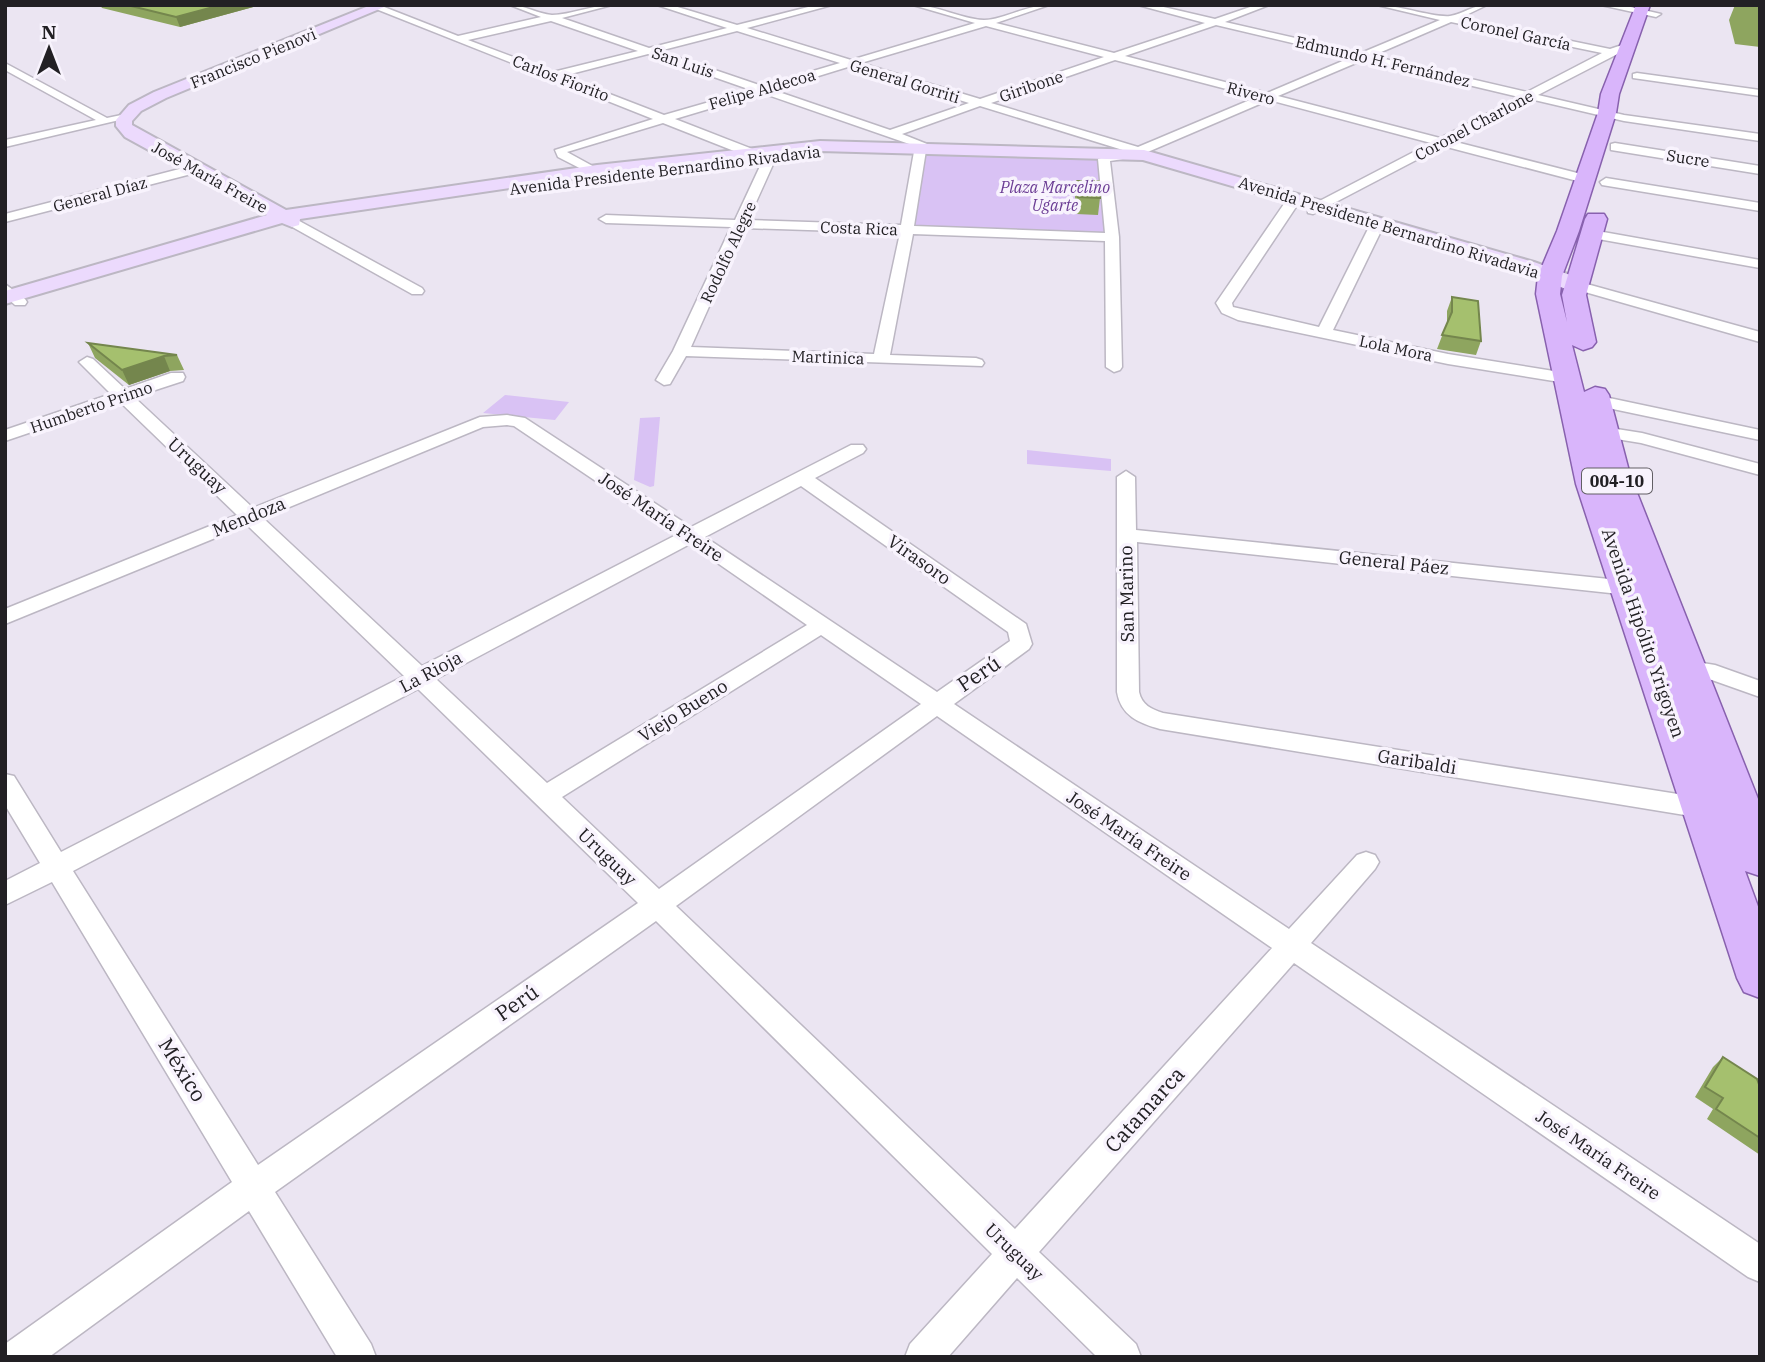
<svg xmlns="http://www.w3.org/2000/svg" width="1765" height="1362" font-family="'IBM Plex Serif',serif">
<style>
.green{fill:#d9c2f4}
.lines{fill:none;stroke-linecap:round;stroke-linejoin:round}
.street-casing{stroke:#bcb7c3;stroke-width:3}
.secondary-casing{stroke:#bcb7c3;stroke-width:4}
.primary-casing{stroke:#8861ae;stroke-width:3}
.street{fill:#fff;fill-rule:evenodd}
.secondary{fill:#ecdafd;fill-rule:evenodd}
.primary{fill:#d9b5fb;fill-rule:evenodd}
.wall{fill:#8ea55f}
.shaded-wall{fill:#74864d}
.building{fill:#a5c06e;stroke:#74864d;stroke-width:2}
.labels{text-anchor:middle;stroke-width:7;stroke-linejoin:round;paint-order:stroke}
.far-street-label{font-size:16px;fill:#222024;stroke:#f8f3fd}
.far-park-label{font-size:16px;font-style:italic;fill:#6b3c94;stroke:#f8f3fd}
.shield{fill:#f8f3fd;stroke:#625f65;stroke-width:2}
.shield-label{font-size:16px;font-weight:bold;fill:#222024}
.street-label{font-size:18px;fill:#222024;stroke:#f8f3fd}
.near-street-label{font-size:21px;fill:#222024;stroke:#f8f3fd}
</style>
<rect width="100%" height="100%" fill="#ebe5f2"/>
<!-- green -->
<path class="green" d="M 921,153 L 1104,159 L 1112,237 L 907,230 Z
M 505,395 L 569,402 L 555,420 L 483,413 Z
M 660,417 L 654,486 L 650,487 L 634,480 L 640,418 Z
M 1027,450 L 1111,459 L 1111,471 L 1027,464 Z"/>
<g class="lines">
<!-- street casing -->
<g class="street-casing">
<path id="street" d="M 366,5 L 379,5 L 458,36 L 541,17 L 510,5 C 525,5 538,14 552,15 C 570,15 592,5 612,5 L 562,18 L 649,48 L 727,28 L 657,5 L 671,5 L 737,25 L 816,5 L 832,5 L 747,28 L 851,60 L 975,23 L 913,5 C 938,5 960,19 984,20 C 1002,20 1027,5 1049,5 L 996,23 L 1114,53 L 1205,23 L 1138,5 L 1155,5 L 1215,19 L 1256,5 L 1269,5 L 1225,22 L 1361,53 L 1440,20 L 1377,5 C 1398,5 1435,18 1450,16 C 1463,14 1473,5 1487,5 L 1460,18 L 1610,49 L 1628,43 L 1633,46 L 1538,95 L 1624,115 L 1760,134 L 1760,141 L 1624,121 L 1530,99 L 1452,141 L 1589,176 L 1589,182 L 1585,183 L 1443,146 L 1313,214 L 1308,213 L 1308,207 L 1431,143 L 1269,100 L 1136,157 L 1110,161 L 1119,237 L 1122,367 L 1120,370 L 1114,372 L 1106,367 L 1105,241 L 913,234 L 890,355 L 976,358 L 982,360 L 984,363 L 982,366 L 686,356 L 670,384 L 664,385 L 656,380 L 673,351 L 731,227 L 606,223 L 599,219 L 606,215 L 735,220 L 762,162 L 663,123 L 567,152 L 609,175 L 607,178 L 599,178 L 558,157 L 555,150 L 653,119 ZM 551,21 L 638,51 L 553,72 L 468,40 ZM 1451,22 L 1602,53 L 1527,92 L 1372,56 ZM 1216,25 L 1352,57 L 1267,93 L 1125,56 ZM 986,26 L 1104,57 L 980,99 L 861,63 ZM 737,31 L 840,63 L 762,86 L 659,51 ZM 648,54 L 751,90 L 664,115 L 563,76 ZM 1115,60 L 1257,97 L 1138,147 L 991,103 ZM 1363,60 L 1519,97 L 1440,138 L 1278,96 ZM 851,66 L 969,103 L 890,130 L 773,90 ZM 762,93 L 915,146 L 901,225 L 748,220 L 775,160 L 773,157 L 675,119 ZM 980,106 L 1126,151 L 1098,159 L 1105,233 L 914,226 L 927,144 L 902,134 ZM 744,228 L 900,233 L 874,354 L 691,347 Z
M 1601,5 L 1622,5 L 1661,14 L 1656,17 Z
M 5,63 L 107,118 L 126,114 L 132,117 L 5,147 L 5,140 L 96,120 L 5,70 Z
M 1637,73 L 1760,90 L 1760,96 L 1633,78 L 1633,74 Z
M 1615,143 L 1760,166 L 1760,174 L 1611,150 L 1611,144 Z
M 195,165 L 199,166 L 199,172 L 5,222 L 5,214 Z
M 1606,178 L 1760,203 L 1760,211 L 1602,185 L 1600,182 Z
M 1298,196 L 1304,200 L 1296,207 L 1232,303 L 1233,307 L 1319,327 L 1368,229 L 1375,225 L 1382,229 L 1333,330 L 1448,354 L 1566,373 L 1574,378 L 1566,383 L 1448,364 L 1238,320 L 1222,313 L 1216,303 L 1286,201 Z
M 292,217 L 422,288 L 424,291 L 422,294 L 412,294 L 287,224 L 285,221 Z
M 1592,230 L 1760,260 L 1760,268 L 1587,237 L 1585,234 Z
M 1576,281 L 1760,332 L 1760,342 L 1571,288 L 1569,285 Z
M 5,284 L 25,299 L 27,302 L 25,305 L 15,305 L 5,296 Z
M 87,357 L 93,359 L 125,389 L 171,373 L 183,373 L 185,377 L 183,381 L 134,397 L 253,508 L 480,417 L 507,415 L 525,418 L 691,527 L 851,445 L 863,445 L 866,449 L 863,453 L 815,478 L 1026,624 L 1032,644 L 1029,649 L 954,704 L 1289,929 L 1357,855 L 1366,852 L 1375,855 L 1379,862 L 1375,869 L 1311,943 L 1760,1244 L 1760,1282 L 1748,1277 L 1294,963 L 1039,1252 L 1136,1344 L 1141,1357 L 1097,1357 L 1017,1278 L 948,1357 L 905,1357 L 910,1344 L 992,1254 L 656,921 L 275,1192 L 371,1344 L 376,1357 L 337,1357 L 249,1211 L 49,1357 L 5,1357 L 5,1344 L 232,1182 L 52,882 L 5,905 L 5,881 L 40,863 L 5,805 L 5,774 L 14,776 L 61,852 L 404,676 L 247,525 L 5,624 L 5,609 L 237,515 L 120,402 L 5,441 L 5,430 L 111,394 L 79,362 ZM 507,425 L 514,426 L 676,535 L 422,666 L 263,518 L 483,427 ZM 801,486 L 1008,632 L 1010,641 L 937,692 L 705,537 ZM 690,544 L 807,625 L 547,783 L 436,679 ZM 821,635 L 921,704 L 659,889 L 562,797 ZM 418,689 L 638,903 L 258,1165 L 73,871 ZM 937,716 L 1272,948 L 1015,1229 L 676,906 Z
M 1581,392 L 1760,430 L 1760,440 L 1575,401 L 1573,397 Z
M 1604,427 L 1642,433 L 1760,464 L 1760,475 L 1641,443 L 1598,436 L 1595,432 L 1598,428 Z
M 1126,471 L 1135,477 L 1136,530 L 1638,582 L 1645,584 L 1648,589 L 1645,594 L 1638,596 L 1137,542 L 1139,692 C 1142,705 1151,709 1163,713 L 1703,798 L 1712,801 L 1716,808 L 1712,815 L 1703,818 L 1160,729 C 1139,723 1121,716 1117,692 L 1117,477 Z
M 1678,659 L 1715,665 L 1760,681 L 1760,697 L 1712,680 L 1670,672 L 1667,667 L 1670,662 Z"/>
</g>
<!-- secondary casing -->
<g class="secondary-casing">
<path id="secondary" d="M 371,5 L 389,5 L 166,98 L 141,111 L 132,121 L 132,125 L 286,210 L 597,165 L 820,141 L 1144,150 L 1534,262 L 1584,280 L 1587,285 L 1584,290 L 1568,290 L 1520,270 L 1143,160 L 820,151 L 774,154 L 597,175 L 300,219 L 299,225 L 292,227 L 282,223 L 5,304 L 5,291 L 267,215 L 125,137 L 116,126 L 116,120 L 129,105 L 154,92 Z"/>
</g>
<!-- primary casing -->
<g class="primary-casing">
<path id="primary" d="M 1636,5 L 1650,5 L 1619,94 L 1616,113 L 1579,231 L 1562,276 L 1560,294 L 1567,322 L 1562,295 L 1585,219 L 1588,214 L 1604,214 L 1607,219 L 1586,295 L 1596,342 L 1592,347 L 1583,350 L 1572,345 L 1584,392 L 1595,387 L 1605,389 L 1609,395 L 1630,475 L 1760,804 L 1760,876 L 1745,871 L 1760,912 L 1760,998 L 1744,992 L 1737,978 L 1576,484 L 1536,294 L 1538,276 L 1557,231 L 1598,113 L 1601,94 Z"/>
</g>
<!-- street -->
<use href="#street" class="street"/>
<!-- secondary -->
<use href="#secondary" class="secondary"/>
<!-- primary -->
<use href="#primary" class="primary"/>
</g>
<!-- wall -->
<path class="wall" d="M 100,5 L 261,5 L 180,27 L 102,8 Z
M 1735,5 L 1760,5 L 1760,47 L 1735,44 L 1729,20 Z
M 1077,181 L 1100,198 L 1098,215 L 1076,214 L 1075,197 Z
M 1452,297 L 1481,341 L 1476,355 L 1437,349 L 1447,323 L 1447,311 Z
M 88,343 L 177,355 L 184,370 L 170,371 L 129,385 L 95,358 Z
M 1723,1057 L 1760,1087 L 1760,1155 L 1707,1119 L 1713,1109 L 1695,1097 L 1713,1067 Z"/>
<!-- shaded-wall -->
<path class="shaded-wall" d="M 221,5 L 261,5 L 180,27 L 176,17 Z
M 164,356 L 170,371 L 129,385 L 122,370 Z"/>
<!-- building -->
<path class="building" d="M 127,5 L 221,5 L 176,17 Z
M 1077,181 L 1099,181 L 1100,198 L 1078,197 Z
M 1452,297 L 1478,301 L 1481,341 L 1442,335 L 1452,312 Z
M 88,343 L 177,355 L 164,356 L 122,370 Z
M 1723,1057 L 1757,1079 L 1760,1087 L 1760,1138 L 1716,1109 L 1723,1098 L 1705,1087 Z"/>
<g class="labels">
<!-- far-street labels -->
<g class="far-street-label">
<text transform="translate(1516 33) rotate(12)" y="6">Coronel García</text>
<text transform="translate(253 58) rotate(-22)" y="6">Francisco Pienovi</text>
<text transform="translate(1383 61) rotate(13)" y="6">Edmundo H. Fernández</text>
<text transform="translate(683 62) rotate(19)" y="6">San Luis</text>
<text transform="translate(561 78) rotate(21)" y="6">Carlos Fiorito</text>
<text transform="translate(905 81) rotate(17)" y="6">General Gorriti</text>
<text transform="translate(1031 86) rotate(-19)" y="6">Giribone</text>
<text transform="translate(762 89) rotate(-16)" y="6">Felipe Aldecoa</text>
<text transform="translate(1251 93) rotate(15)" y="6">Rivero</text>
<text transform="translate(1474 125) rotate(-28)" y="6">Coronel Charlone</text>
<text transform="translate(1688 158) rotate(9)" y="6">Sucre</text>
<text transform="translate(665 170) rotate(-7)" y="6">Avenida Presidente Bernardino Rivadavia</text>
<text transform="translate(210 177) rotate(29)" y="6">José María Freire</text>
<text transform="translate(100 194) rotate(-15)" y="6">General Díaz</text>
<text transform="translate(1389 227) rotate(17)" y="6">Avenida Presidente Bernardino Rivadavia</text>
<text transform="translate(859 228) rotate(2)" y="6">Costa Rica</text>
<text transform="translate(728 252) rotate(-65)" y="6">Rodolfo Alegre</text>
<text transform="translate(1396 348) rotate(12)" y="6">Lola Mora</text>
<text transform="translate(828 357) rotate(2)" y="6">Martinica</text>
<text transform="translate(91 407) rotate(-19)" y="6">Humberto Primo</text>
</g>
<!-- far-park labels -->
<g class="far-park-label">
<text x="1055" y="193">Plaza Marcelino<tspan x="1055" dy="18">Ugarte</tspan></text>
</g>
<!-- shield labels -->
<rect class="shield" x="1582" y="468.5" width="70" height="25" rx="5"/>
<g class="shield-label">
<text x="1617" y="487">004-10</text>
</g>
<!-- street labels -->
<g class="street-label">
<text transform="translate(197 466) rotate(43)" y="6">Uruguay</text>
<text transform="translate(249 517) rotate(-22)" y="6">Mendoza</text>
<text transform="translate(661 517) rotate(34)" y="6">José María Freire</text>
<text transform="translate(919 560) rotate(35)" y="6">Virasoro</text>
<text transform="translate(1394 563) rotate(6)" y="6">General Páez</text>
<text transform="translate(1127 594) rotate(-91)" y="6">San Marino</text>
<text transform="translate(1643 633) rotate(71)" y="6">Avenida Hipólito Yrigoyen</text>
<text transform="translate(431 672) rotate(-28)" y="6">La Rioja</text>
<text transform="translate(683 711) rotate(-32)" y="6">Viejo Bueno</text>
<text transform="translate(1417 762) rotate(9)" y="6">Garibaldi</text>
<text transform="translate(1129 836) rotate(34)" y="6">José María Freire</text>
<text transform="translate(607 857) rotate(44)" y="6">Uruguay</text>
<text transform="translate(1598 1155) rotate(34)" y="6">José María Freire</text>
<text transform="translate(1014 1252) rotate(44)" y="6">Uruguay</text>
</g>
<!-- near-street labels -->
<g class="near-street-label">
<text transform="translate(979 674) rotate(-34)" y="7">Perú</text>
<text transform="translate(517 1003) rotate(-35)" y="7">Perú</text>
<text transform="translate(182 1070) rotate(58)" y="7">México</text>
<text transform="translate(1145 1110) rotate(-48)" y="7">Catamarca</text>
</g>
</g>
<!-- border -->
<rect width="1765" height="1362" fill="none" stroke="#222024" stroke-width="14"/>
<!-- north arrow -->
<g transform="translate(49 49)" stroke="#f8f3fd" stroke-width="5" paint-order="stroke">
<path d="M0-5L12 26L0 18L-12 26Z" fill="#222024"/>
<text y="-10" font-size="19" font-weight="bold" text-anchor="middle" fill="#222024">N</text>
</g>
</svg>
